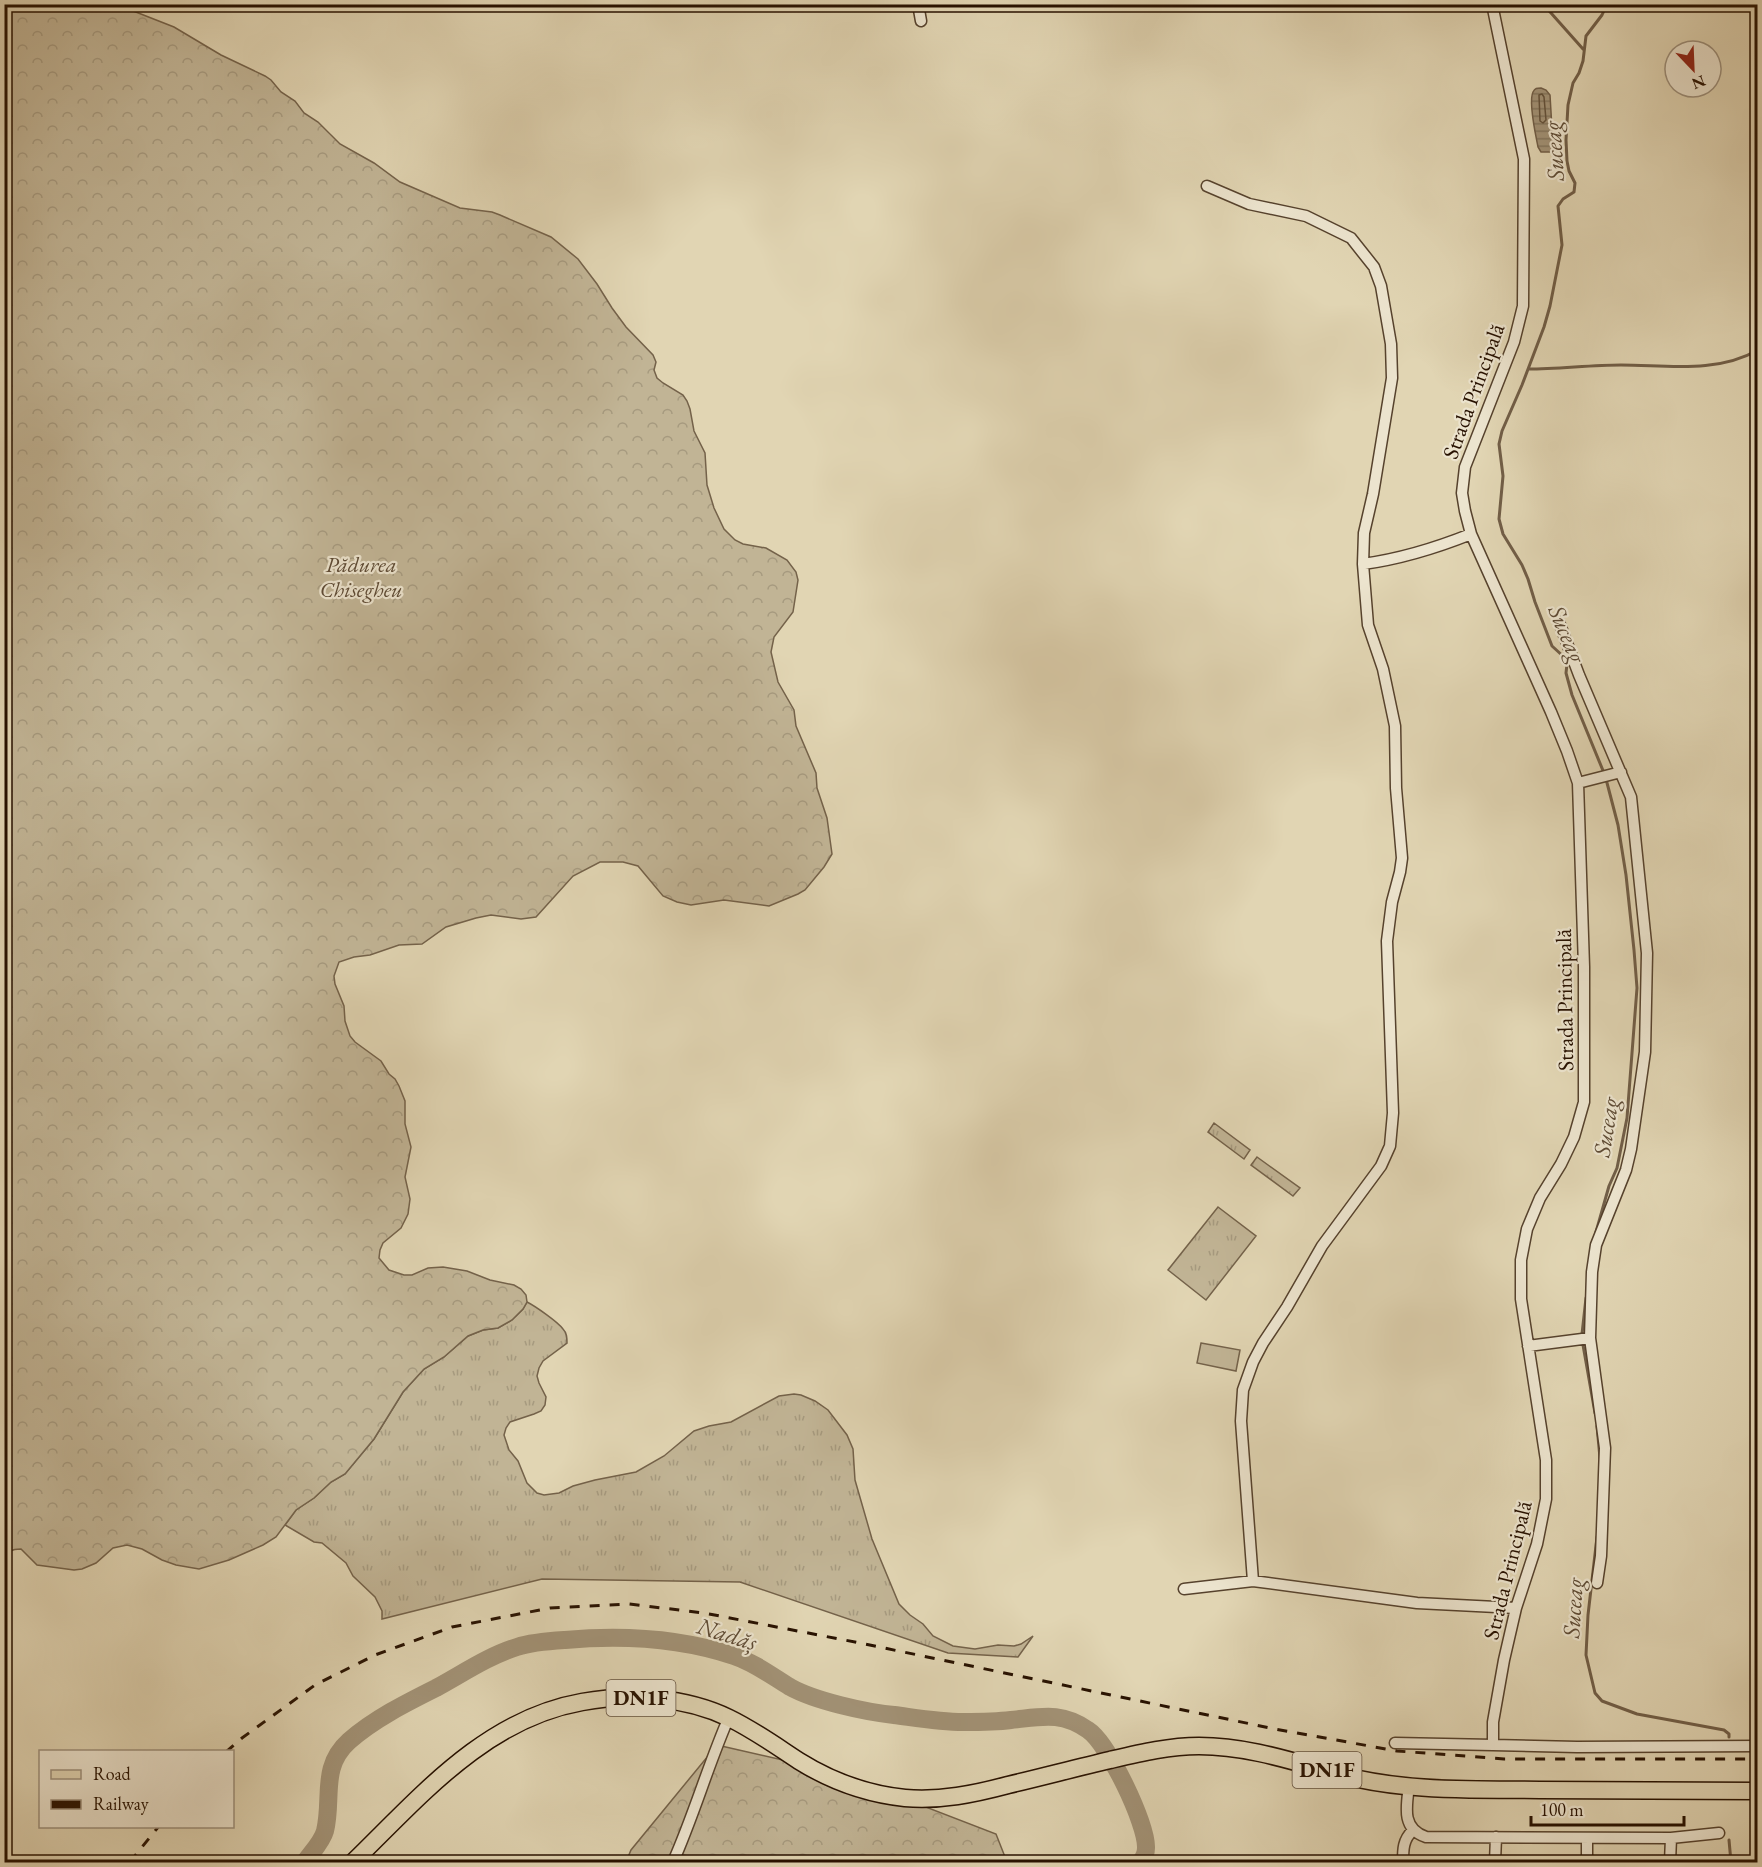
<svg xmlns="http://www.w3.org/2000/svg" width="1762" height="1867" font-family="'EB Garamond',serif">
<style>
.grass{fill:url(#grass-tufts);stroke:#74624a;stroke-width:1.5}
.forest{fill:url(#forest-crowns);stroke:#74624a;stroke-width:1.5}
.pitch{fill:#c1b495;stroke:#74624a;stroke-width:1.5}
.water{fill:url(#water-rules);stroke:#715e47;stroke-width:1.5}
.lines{fill:none;stroke-linecap:round;stroke-linejoin:round}
.shore{stroke:#64523b;stroke-width:1.5}
.stream{stroke:#715e47;stroke-width:3}
.river{stroke:#a29276;stroke-width:18}
.street-casing{stroke:#56422d;stroke-width:13}
.primary-casing{stroke:#271100;stroke-width:19}
.street{stroke:#ece4ce;stroke-width:10}
.primary{stroke:#e1d5b3;stroke-width:16}
.rail{stroke:#271100;stroke-width:3;stroke-dasharray:10 10;stroke-linecap:butt}
.labels{text-anchor:middle;stroke-width:4.5;stroke-linejoin:round;paint-order:stroke}
.shield{fill:#ece4ce;stroke:#62503e;stroke-width:1.5}
.shield-label{font-size:21px;font-weight:bold;fill:#271100}
.street-label{font-size:22px;fill:#271100;stroke:#ece4ce}
.park-label{font-size:22px;font-style:italic;fill:#5d4a34;stroke:#ece4ce}
.water-label{font-size:24px;font-style:italic;fill:#5e4b35;stroke:#ece4ce}
</style>
<defs>
<pattern id="grass-tufts" width="24" height="20" patternUnits="userSpaceOnUse" patternTransform="scale(1.5)"><rect width="24" height="20" fill="#c1b495"/><path d="M3 7l-1-3M5 7V3M7 7l1-3M15 17l-1-3M17 17v-4M19 17l1-3" fill="none" stroke="#a69a7f"/></pattern>
<pattern id="forest-crowns" width="20" height="18" patternUnits="userSpaceOnUse" patternTransform="scale(1.5)"><rect width="20" height="18" fill="#c1b495"/><path d="M2 6a3 3 0 1 1 6 0M12 15a3 3 0 1 1 6 0" fill="none" stroke="#a69a7f"/></pattern>
<pattern id="water-rules" width="6" height="5" patternUnits="userSpaceOnUse" patternTransform="scale(1.5)"><rect width="6" height="5" fill="#a29276"/><path d="M0 2.5h6" fill="none" stroke="#84765e"/></pattern>
</defs>
<rect width="100%" height="100%" fill="#e1d5b3"/>
<filter id="stains"><feTurbulence type="fractalNoise" baseFrequency=".00333" numOctaves="4"/><feColorMatrix values="0 0 0 0 .2 0 0 0 0 .09 0 0 0 0 .02 0 0 0 .5 -.17"/></filter>
<radialGradient id="worn" r=".72"><stop offset=".6" stop-color="#630" stop-opacity="0"/><stop offset="1" stop-color="#630" stop-opacity=".3"/></radialGradient>
<!-- grass -->
<path class="grass" d="M 1214,1123 L 1250,1150 L 1244,1159 L 1208,1132 Z
M 1257,1157 L 1300,1188 L 1293,1196 L 1251,1165 Z
M 1218,1207 L 1256,1236 L 1206,1300 L 1168,1270 Z
M 527,1302 C 535,1306 558,1322 563,1329 C 567,1333 567,1338 567,1343 L 543,1361 L 539,1368 L 537,1376 L 539,1383 L 546,1397 L 545,1405 L 541,1411 L 534,1414 L 510,1422 L 506,1428 L 504,1435 L 509,1450 L 518,1461 L 527,1483 L 537,1493 L 544,1495 L 559,1493 L 573,1486 L 595,1480 L 636,1472 L 664,1456 L 694,1431 L 709,1426 L 731,1422 L 779,1396 L 794,1394 L 801,1395 L 815,1401 L 828,1410 L 847,1435 L 853,1449 L 855,1480 L 872,1539 L 899,1604 L 910,1615 L 923,1624 L 933,1636 L 953,1646 L 975,1649 L 998,1645 L 1014,1646 L 1021,1644 L 1033,1636 L 1018,1657 L 948,1653 L 740,1582 L 542,1579 L 382,1619 L 382,1611 L 375,1597 L 353,1576 L 346,1563 L 322,1543 L 314,1542 L 285,1525 L 296,1510 L 314,1498 L 331,1482 L 345,1474 L 374,1439 L 403,1392 L 424,1369 L 444,1357 L 468,1336 L 483,1330 L 498,1328 L 512,1320 L 523,1309 Z"/>
<!-- forest -->
<path class="forest" d="M 5,4 L 118,5 L 174,27 L 221,55 L 265,76 L 271,80 L 281,92 L 295,101 L 304,113 L 318,122 L 340,144 L 374,163 L 400,182 L 460,208 L 492,212 L 500,215 L 551,237 L 578,259 L 597,284 L 612,308 L 626,327 L 653,355 L 656,362 L 654,370 L 657,378 L 663,383 L 683,395 L 687,401 L 690,409 L 694,431 L 705,453 L 707,485 L 714,508 L 724,529 L 735,540 L 743,544 L 766,548 L 787,560 L 796,572 L 798,580 L 793,612 L 774,637 L 771,652 L 778,682 L 794,710 L 796,726 L 816,773 L 817,788 L 827,818 L 832,854 L 824,867 L 805,890 L 798,894 L 769,906 L 724,900 L 691,905 L 677,902 L 663,896 L 638,866 L 623,862 L 600,862 L 573,876 L 536,917 L 521,919 L 491,915 L 476,918 L 446,927 L 422,944 L 399,945 L 370,955 L 354,957 L 339,962 L 334,976 L 335,984 L 344,1006 L 345,1021 L 350,1036 L 355,1042 L 381,1061 L 389,1074 L 395,1079 L 399,1086 L 405,1101 L 405,1124 L 411,1147 L 405,1177 L 410,1199 L 408,1214 L 401,1228 L 383,1243 L 380,1250 L 379,1258 L 389,1270 L 404,1275 L 412,1275 L 428,1268 L 443,1267 L 467,1271 L 490,1280 L 514,1285 L 521,1289 L 526,1295 L 527,1302 L 523,1309 L 512,1320 L 498,1328 L 483,1330 L 468,1336 L 444,1357 L 424,1369 L 403,1392 L 374,1439 L 345,1474 L 331,1482 L 314,1498 L 296,1510 L 276,1537 L 263,1545 L 229,1560 L 199,1569 L 176,1565 L 162,1560 L 142,1549 L 127,1545 L 113,1548 L 96,1563 L 82,1569 L 74,1570 L 37,1565 L 21,1549 C 12,1549 7,1551 5,1560 Z
M 717,1745 L 835,1772 L 996,1834 L 1007,1862 L 626,1862 L 631,1850 Z"/>
<!-- pitch -->
<path class="pitch" d="M 1201,1343 L 1240,1350 L 1236,1371 L 1197,1363 Z"/>
<!-- water -->
<path class="water" d="M 1541,88 L 1546,90 L 1550,95 L 1553,146 L 1551,152 L 1541,152 L 1538,147 C 1536,136 1528,102 1533,92 C 1535,88 1537,88 1541,88 Z"/>
<g class="lines">
<!-- shore -->
<path class="shore" d="M 1539,95 L 1542,94 L 1544,97 L 1546,120 L 1543,123 L 1540,121 Z"/>
<!-- stream -->
<path class="stream" d="M 1543,4 L 1583,49
M 1528,369 C 1559,369 1590,365 1621,365 C 1666,365 1716,374 1758,350
M 1604,773 L 1572,695 L 1566,673 L 1567,664 L 1564,657 L 1552,646 L 1535,602 L 1528,579 L 1522,565 L 1503,534 L 1499,519 L 1503,476 L 1499,444 L 1502,431 L 1522,385 L 1544,327 L 1550,306 L 1562,245 L 1558,206 L 1563,199 L 1574,192 L 1575,183 L 1569,171 L 1567,161 L 1566,140 L 1568,105 L 1573,83 L 1579,73 L 1583,61 L 1586,36 L 1602,15 L 1607,4
M 1596,1232 L 1609,1186 L 1617,1168 L 1627,1118 L 1637,988 L 1634,950 L 1626,875 L 1618,825 L 1606,779
M 1586,1298 L 1582,1334 L 1583,1345 L 1595,1413
M 1597,1426 L 1600,1458
M 1597,1537 L 1588,1615 L 1586,1655 L 1595,1693 L 1602,1701 L 1637,1714 L 1724,1730 L 1729,1734 L 1729,1737
M 1729,1840 L 1731,1862"/>
<!-- river -->
<path class="river" d="M 305,1862 C 311,1853 322,1842 325,1831 C 333,1798 320,1767 349,1741 C 374,1719 406,1703 436,1688 C 462,1674 488,1656 517,1647 C 532,1642 549,1641 565,1640 C 621,1635 680,1638 734,1656 C 755,1663 772,1676 790,1687 C 815,1701 865,1712 894,1715 C 917,1718 940,1722 963,1722 C 979,1722 995,1722 1011,1720 C 1041,1717 1061,1711 1088,1730 C 1108,1743 1147,1824 1146,1848 C 1146,1854 1144,1858 1140,1862"/>
<!-- street casing -->
<g class="street-casing">
<path id="street" d="M 918,4 L 921,21
M 1492,4 L 1524,159 L 1523,306 L 1514,342 L 1465,467 L 1462,493 L 1465,511 L 1471,534 L 1551,712 L 1567,751 L 1578,783 L 1584,967 L 1584,1102 L 1574,1137 L 1561,1164 L 1540,1198 L 1527,1229 L 1521,1260 L 1521,1299 L 1546,1460 L 1546,1499 L 1537,1544 L 1516,1608 L 1504,1660 L 1493,1722 L 1493,1745 L 1577,1747 L 1758,1746
M 1207,186 L 1249,204 L 1306,216 L 1351,238 L 1374,267 L 1381,286 L 1391,344 L 1392,378 L 1373,494 L 1364,533 L 1363,564 L 1368,625 L 1383,669 L 1395,726 L 1396,788 L 1402,858 L 1400,872 L 1392,902 L 1387,941 L 1393,1113 L 1390,1146 L 1381,1166 L 1322,1246 L 1287,1307 L 1263,1343 L 1253,1362 L 1243,1390 L 1241,1421 L 1253,1581
M 1363,564 C 1400,559 1436,548 1471,534
M 1559,622 L 1579,675 L 1631,797 L 1647,953 L 1645,1052 L 1631,1149 L 1626,1170 L 1596,1245 L 1592,1272 L 1590,1338 L 1605,1448 L 1601,1556 L 1597,1583
M 1578,783 L 1621,772
M 1528,1346 L 1590,1338
M 1184,1589 L 1253,1581 L 1417,1603 L 1516,1608
M 1395,1743 L 1493,1745
M 1409,1786 C 1406,1808 1402,1829 1426,1837 L 1671,1838 L 1719,1833
M 673,1862 C 694,1815 708,1765 729,1717
M 1403,1862 C 1403,1849 1403,1840 1413,1830
M 1495,1862 L 1496,1837
M 1587,1862 L 1587,1838
M 1670,1862 L 1671,1838"/>
</g>
<!-- primary casing -->
<g class="primary-casing">
<path id="primary" d="M 353,1862 C 420,1797 485,1719 582,1702 C 629,1693 686,1697 729,1718 C 754,1730 776,1746 799,1761 C 831,1781 867,1794 905,1798 C 941,1801 974,1794 1008,1785 C 1042,1777 1076,1768 1110,1760 C 1140,1753 1169,1746 1199,1746 C 1250,1746 1297,1763 1346,1776 C 1365,1781 1385,1784 1405,1786 C 1449,1791 1495,1789 1540,1790 C 1612,1790 1685,1791 1758,1791"/>
</g>
<!-- street -->
<use href="#street" class="street"/>
<!-- primary -->
<use href="#primary" class="primary"/>
<!-- rail -->
<path class="rail" d="M 226,1752 L 242,1738 L 315,1685 L 375,1655 L 452,1627 L 550,1608 L 629,1604 L 704,1613 L 860,1643 L 1275,1729 L 1397,1751 L 1504,1759 L 1758,1759
M 130,1862 L 159,1826"/>
</g>
<g class="labels">
<!-- shield labels -->
<g class="shield">
<rect x="606.5" y="1680" width="69" height="36" rx="4.5"/>
<rect x="1292.5" y="1752" width="69" height="36" rx="4.5"/>
</g>
<g class="shield-label">
<text x="641" y="1705">DN1F</text>
<text x="1327" y="1777">DN1F</text>
</g>
<!-- street labels -->
<g class="street-label">
<text transform="translate(1473 391) rotate(-70)" y="8">Strada Principală</text>
<text transform="translate(1564 1000) rotate(-91)" y="8">Strada Principală</text>
<text transform="translate(1507 1570) rotate(-76)" y="8">Strada Principală</text>
</g>
<!-- park labels -->
<g class="park-label">
<text x="361" y="572">Pădurea<tspan x="361" dy="25">Chisegheu</tspan></text>
</g>
<!-- water labels -->
<g class="water-label">
<text transform="translate(1554 151) rotate(-94)" y="8">Suceag</text>
<text transform="translate(1567 634) rotate(67)" y="8">Suceag</text>
<text transform="translate(1606 1127) rotate(-81)" y="8">Suceag</text>
<text transform="translate(1573 1608) rotate(-86)" y="8">Suceag</text>
<text transform="translate(727 1634) rotate(17)" y="8">Nadăș</text>
</g>
</g>
<!-- margin -->
<rect width="1762" height="1867" fill="none" stroke="#e1d5b3" stroke-width="24"/>
<rect x="6" y="6" width="1750" height="1855" fill="none" stroke="#271100" stroke-width="3"/>
<rect x="12" y="12" width="1738" height="1843" fill="none" stroke="#271100" stroke-width="1.5"/>
<!-- legend -->
<rect x="39" y="1750" width="195" height="78" fill="#ece4ce" stroke="#9d907c" stroke-width="1.5"/>
<rect x="51" y="1770" width="30" height="9" fill="#e1d5b3" stroke="#9d907c" stroke-width="1.5"/>
<text x="93" y="1780" font-size="18" fill="#271100">Road</text>
<rect x="51" y="1800" width="30" height="9" fill="#271100" stroke="#9d907c" stroke-width="1.5"/>
<text x="93" y="1810" font-size="18" fill="#271100">Railway</text>
<!-- north arrow -->
<g transform="translate(1693 69) rotate(157)"><circle r="28" fill="#ece4ce" stroke="#9d907c" stroke-width="1.5"/>
<path d="M0-4.5L10 22L0 15L-10 22Z" fill="#8f2418"/>
<text y="-9" font-size="16" font-weight="bold" text-anchor="middle" fill="#271100">N</text>
</g>
<!-- scale -->
<path d="M1531 1816v9h153v-9" fill="none" stroke="#271100" stroke-width="3"/>
<text x="1540" y="1816" font-size="18" fill="#271100" stroke="#ece4ce" stroke-width="4.5" paint-order="stroke">100 m</text>
<rect width="100%" height="100%" filter="url(#stains)"/>
<rect width="100%" height="100%" fill="url(#worn)"/>
</svg>
